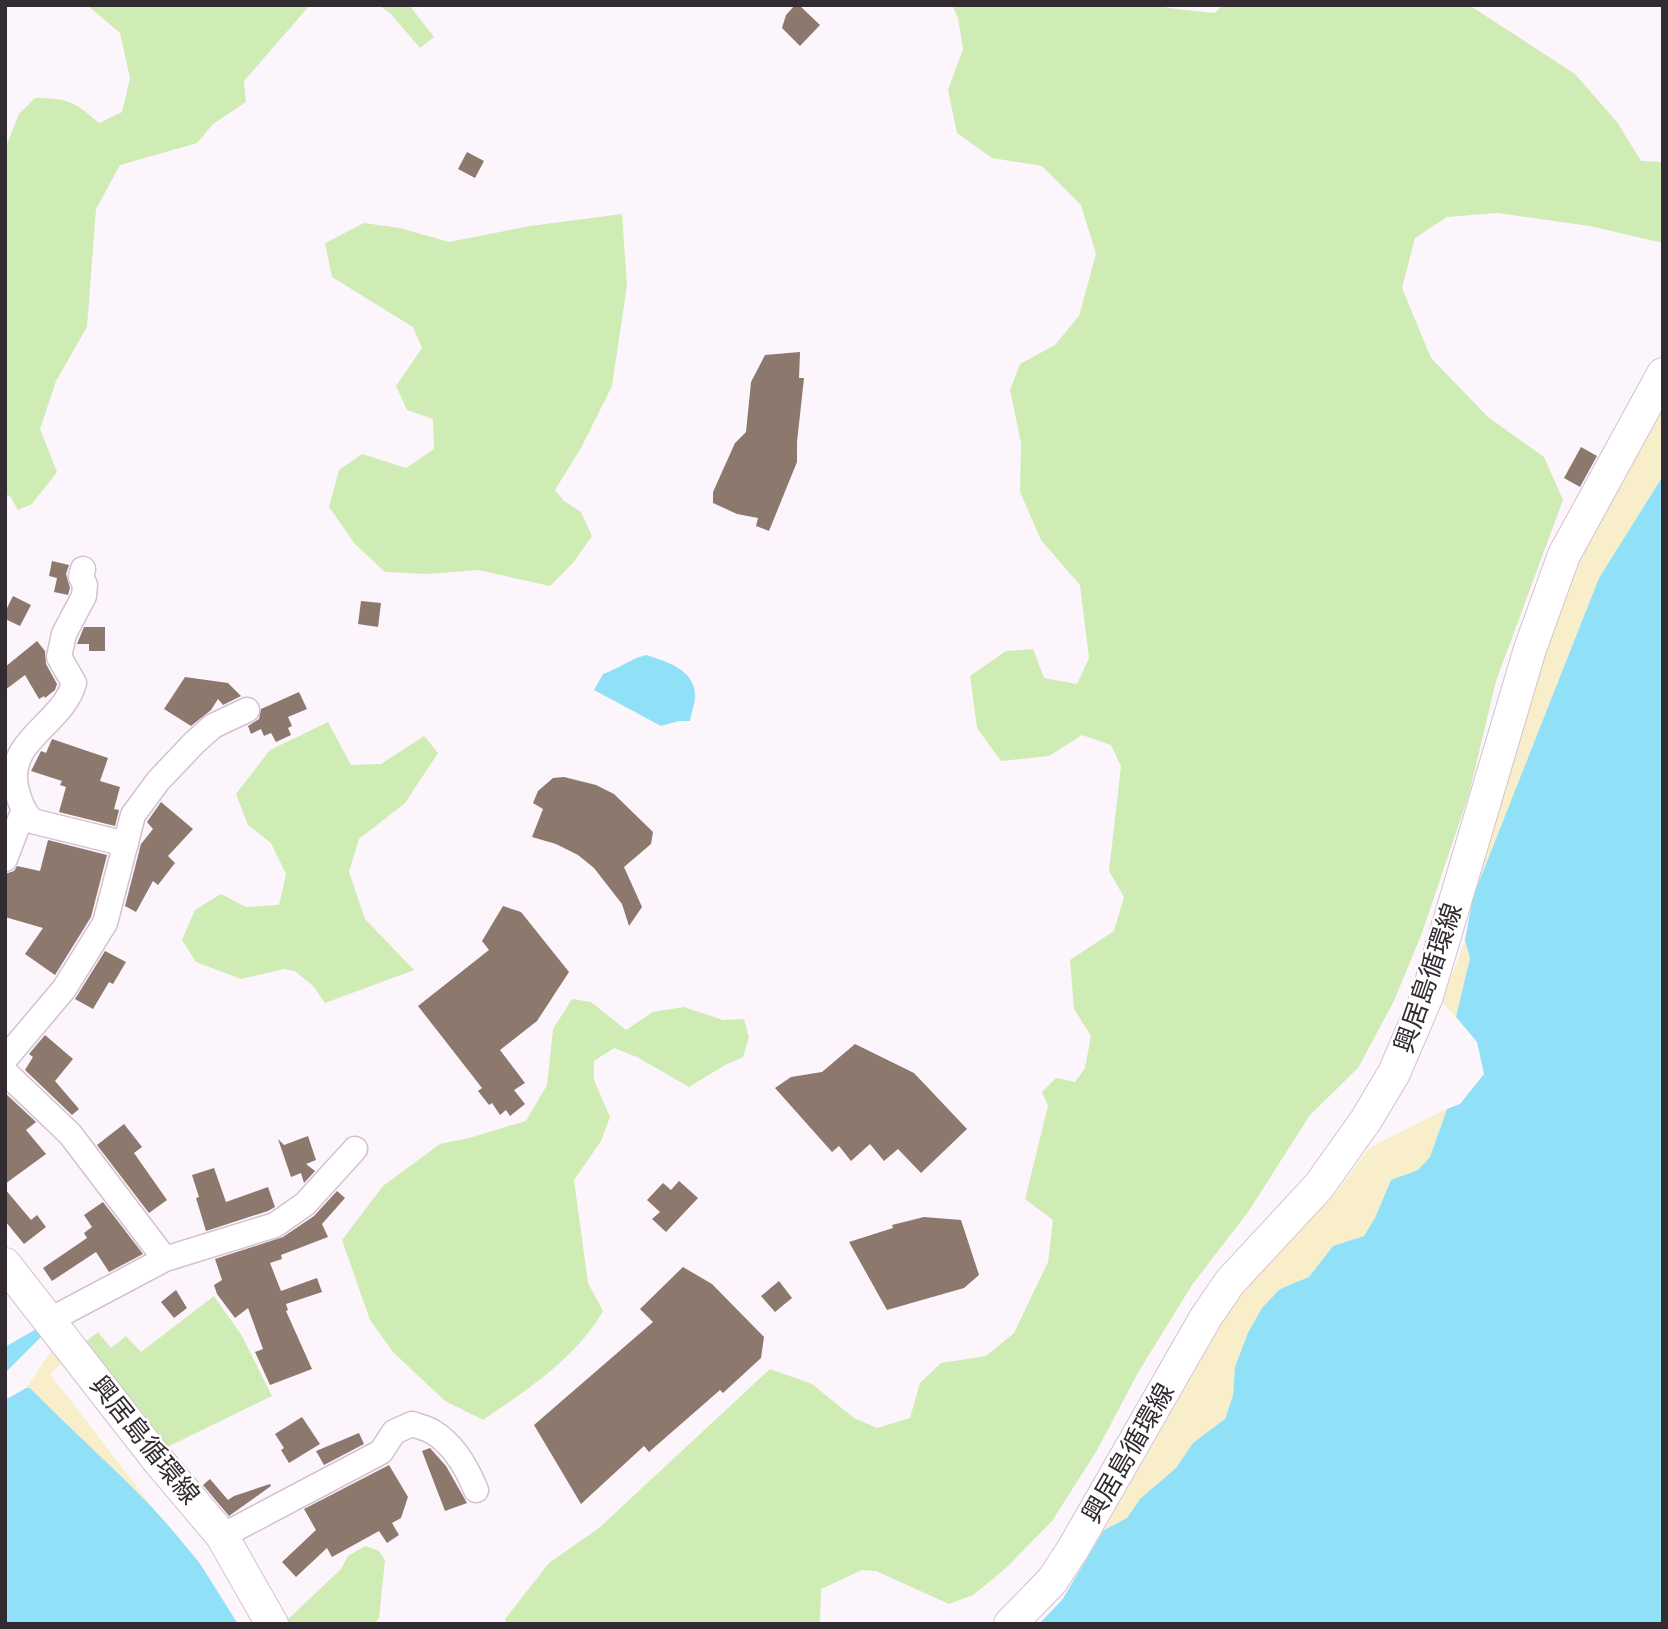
<svg xmlns="http://www.w3.org/2000/svg" width="1668" height="1629" font-family="'PT Sans Narrow','Noto Sans JP',sans-serif">
<style>
.green{fill:#ceecb3}
.sand{fill:#f8eec9}
.water{fill:#90e1f7}
.pier{fill:#fdf5fc}
.building{fill:#8c786c}
.lines{fill:none;stroke-linecap:round;stroke-linejoin:round}
.minor-casing{stroke:#d3c1d2;stroke-width:27}
.major-casing{stroke:#d3c1d2;stroke-width:34}
.minor{stroke:#fff;stroke-width:24}
.major{stroke:#fff;stroke-width:32}
.labels{text-anchor:middle;stroke-width:5;stroke-linejoin:round;paint-order:stroke}
.street-label{font-size:26px;fill:#322b32;stroke:#fff}
</style>
<rect width="100%" height="100%" fill="#fdf5fc"/>
<!-- green -->
<path class="green" d="M 87,5 L 310,5 L 244,81 L 246,102 L 213,124 L 197,143 L 120,165 L 96,209 L 87,327 L 56,381 L 40,429 L 57,472 L 32,504 L 18,510 L 10,496 L 5,494 L 5,149 L 19,114 L 35,98 C 68,98 75,102 99,123 L 122,112 L 130,78 L 120,33 Z
M 379,5 L 409,5 L 434,37 L 420,48 L 391,14 Z
M 952,5 L 1162,5 L 1168,8 L 1215,13 L 1222,5 L 1469,5 L 1575,74 L 1617,122 L 1641,161 L 1663,162 L 1663,243 L 1590,226 L 1498,213 L 1447,217 L 1415,238 L 1402,288 L 1431,358 L 1488,417 L 1544,457 L 1563,500 L 1496,681 L 1469,794 L 1422,933 L 1394,1001 L 1358,1068 L 1310,1115 L 1248,1212 L 1192,1285 L 1139,1371 L 1096,1452 L 1052,1521 L 1005,1569 L 973,1595 L 949,1604 L 876,1571 L 862,1570 L 821,1589 L 820,1624 L 506,1624 L 505,1619 L 549,1563 L 599,1528 L 770,1369 L 812,1384 L 854,1418 L 877,1428 L 910,1418 L 920,1383 L 941,1363 L 986,1356 L 1014,1333 L 1048,1262 L 1053,1220 L 1025,1199 L 1048,1106 L 1042,1092 L 1056,1078 L 1075,1082 L 1085,1068 L 1091,1036 L 1074,1009 L 1070,960 L 1114,931 L 1124,897 L 1109,871 L 1121,766 L 1111,745 L 1082,735 L 1049,756 L 1001,761 L 977,728 L 970,676 L 1006,651 L 1033,649 L 1044,678 L 1077,684 L 1089,658 L 1080,585 L 1041,540 L 1020,492 L 1021,443 L 1010,390 L 1020,364 L 1055,345 L 1079,316 L 1096,254 L 1081,205 L 1042,166 L 992,158 L 957,133 L 948,90 L 963,49 L 958,18 Z
M 622,214 L 627,285 L 612,386 L 581,448 L 555,490 L 564,501 L 581,512 L 592,536 L 573,563 L 550,586 L 478,570 L 428,574 L 385,572 L 355,544 L 329,507 L 339,470 L 362,454 L 406,468 L 434,449 L 433,419 L 407,410 L 396,386 L 422,348 L 413,327 L 332,277 L 325,243 L 364,223 L 400,228 L 449,242 L 530,226 Z
M 328,722 L 351,765 L 381,764 L 424,736 L 438,753 L 405,803 L 359,839 L 349,872 L 365,919 L 414,970 L 325,1003 L 314,987 L 295,971 L 284,969 L 241,979 L 196,962 L 182,940 L 195,910 L 221,894 L 246,907 L 279,905 L 286,874 L 271,843 L 248,825 L 236,794 L 270,750 Z
M 572,999 L 591,1002 L 626,1030 L 653,1012 L 684,1007 L 723,1020 L 744,1019 L 749,1037 L 743,1057 L 725,1065 L 689,1087 L 637,1057 L 614,1048 L 594,1061 L 594,1080 L 610,1117 L 601,1141 L 574,1180 L 588,1283 L 603,1311 C 576,1358 527,1390 483,1420 L 445,1401 L 393,1352 L 370,1320 L 342,1240 L 383,1186 L 440,1144 L 469,1138 L 526,1121 L 547,1085 L 553,1029 Z
M 214,1296 L 242,1336 L 272,1396 L 161,1450 L 79,1347 L 98,1332 L 111,1348 L 126,1336 L 141,1352 Z
M 365,1546 L 379,1551 L 385,1560 L 379,1618 L 374,1624 L 283,1624 L 341,1569 L 348,1556 Z"/>
<!-- sand -->
<path class="sand" d="M 1663,404 L 1663,476 L 1599,578 L 1473,897 L 1550,633 L 1576,566 L 1607,500 Z
M 1465,940 L 1470,958 L 1456,1017 L 1442,1002 Z
M 1447,1109 L 1430,1157 L 1418,1170 L 1391,1180 L 1375,1218 L 1364,1236 L 1333,1246 L 1309,1277 L 1280,1289 L 1235,1367 L 1233,1396 L 1225,1419 L 1193,1443 L 1176,1468 L 1140,1499 L 1127,1518 L 1104,1530 L 1223,1322 L 1252,1280 L 1336,1193 L 1369,1148 Z
M 53,1349 L 63,1362 L 50,1374 L 157,1513 L 30,1389 L 26,1388 Z"/>
<!-- water -->
<path class="water" d="M 1663,476 L 1663,1624 L 1039,1624 L 1062,1600 L 1104,1530 L 1127,1518 L 1140,1499 L 1176,1468 L 1193,1443 L 1225,1419 L 1233,1396 L 1235,1367 L 1248,1333 L 1262,1308 L 1280,1289 L 1309,1277 L 1333,1246 L 1364,1236 L 1375,1218 L 1391,1180 L 1418,1170 L 1430,1157 L 1447,1109 L 1460,1104 L 1484,1074 L 1477,1042 L 1456,1017 L 1470,958 L 1465,940 L 1473,897 L 1599,578 Z
M 646,655 C 665,661 694,669 695,694 C 696,702 691,713 690,721 L 679,721 L 661,726 L 594,690 L 603,674 C 620,668 630,659 646,655 Z
M 38,1328 L 43,1335 L 5,1373 L 5,1347 Z
M 26,1388 L 30,1388 C 102,1462 191,1530 238,1624 L 5,1624 L 5,1400 Z"/>
<!-- pier -->
<path class="pier" d="M 142,1494 L 202,1559 L 234,1607 L 242,1624 L 238,1624 L 199,1562 Z"/>
<!-- building -->
<path class="building" d="M 795,5 L 799,5 L 820,25 L 800,46 L 782,28 L 786,15 Z
M 467,152 L 484,161 L 475,178 L 458,169 Z
M 800,352 L 799,378 L 804,378 L 797,442 L 797,462 L 769,531 L 756,526 L 758,518 L 737,514 L 713,503 L 713,492 L 735,443 L 746,432 L 751,382 L 765,355 Z
M 1581,447 L 1597,456 L 1580,487 L 1564,478 Z
M 52,561 L 69,565 L 66,574 L 70,588 L 68,595 L 54,592 L 57,578 L 49,576 Z
M 13,596 L 31,605 L 20,626 L 5,619 L 5,612 Z
M 361,601 L 381,603 L 378,627 L 358,624 Z
M 84,627 L 105,627 L 105,651 L 89,651 L 89,644 L 77,644 Z
M 37,641 L 45,651 L 46,664 L 57,684 L 55,690 L 45,698 L 44,696 L 39,699 L 25,675 L 5,690 L 5,667 Z
M 185,677 L 228,683 L 241,696 L 223,705 L 218,699 L 211,710 L 191,726 L 164,709 Z
M 299,692 L 307,709 L 288,717 L 292,726 L 288,728 L 291,735 L 276,742 L 271,733 L 264,736 L 261,729 L 251,734 L 248,726 L 259,719 L 261,709 Z
M 52,739 L 108,758 L 100,781 L 120,787 L 114,809 L 119,810 L 115,826 L 59,812 L 66,787 L 60,785 L 62,781 L 31,771 L 41,751 L 46,753 Z
M 564,777 L 596,785 L 614,794 L 653,832 L 651,844 L 624,867 L 642,907 L 629,926 L 622,904 L 594,868 L 578,855 L 556,844 L 532,837 L 543,809 L 533,803 L 538,791 L 553,778 Z
M 161,802 L 193,829 L 168,856 L 175,863 L 158,885 L 153,881 L 136,912 L 125,906 L 141,844 L 153,829 L 147,822 Z
M 48,840 L 107,855 L 91,917 L 55,975 L 25,954 L 43,928 L 5,917 L 5,874 L 14,871 L 17,866 L 40,871 Z
M 503,906 L 521,912 L 569,972 L 537,1021 L 500,1050 L 525,1083 L 514,1090 L 525,1104 L 510,1116 L 506,1110 L 500,1115 L 492,1103 L 489,1105 L 478,1091 L 482,1088 L 418,1006 L 489,950 L 482,941 Z
M 105,951 L 126,962 L 113,984 L 109,982 L 93,1009 L 75,999 Z
M 45,1035 L 73,1059 L 55,1081 L 79,1109 L 72,1115 L 25,1070 L 33,1057 L 29,1054 Z
M 855,1044 L 914,1073 L 967,1129 L 921,1173 L 898,1149 L 884,1161 L 870,1144 L 851,1161 L 839,1146 L 832,1152 L 775,1088 L 791,1077 L 822,1072 Z
M 5,1093 L 36,1122 L 26,1130 L 46,1154 L 5,1184 Z
M 124,1124 L 142,1147 L 134,1153 L 167,1200 L 149,1213 L 97,1145 Z
M 308,1136 L 316,1160 L 306,1164 L 315,1171 L 304,1183 L 301,1173 L 291,1177 L 278,1139 L 284,1145 Z
M 214,1168 L 226,1202 L 268,1187 L 275,1207 L 268,1211 L 206,1231 L 196,1198 L 199,1197 L 192,1175 Z
M 679,1181 L 698,1198 L 666,1232 L 652,1219 L 660,1212 L 647,1200 L 663,1183 L 671,1190 Z
M 5,1189 L 31,1220 L 37,1215 L 46,1227 L 24,1244 L 5,1221 Z
M 337,1191 L 345,1198 L 322,1224 L 328,1237 L 281,1255 L 282,1259 L 270,1263 L 281,1291 L 317,1278 L 322,1292 L 286,1304 L 288,1310 L 286,1311 L 312,1369 L 270,1385 L 255,1352 L 263,1349 L 248,1308 L 235,1318 L 217,1294 L 214,1285 L 222,1280 L 215,1259 L 283,1237 L 314,1216 Z
M 103,1202 L 143,1254 L 109,1272 L 96,1252 L 52,1281 L 43,1268 L 87,1238 L 84,1233 L 92,1227 L 84,1215 Z
M 924,1217 L 961,1220 L 979,1275 L 964,1288 L 887,1310 L 849,1242 L 893,1228 L 892,1225 Z
M 683,1267 L 712,1284 L 764,1337 L 761,1358 L 723,1393 L 720,1390 L 649,1452 L 644,1446 L 581,1504 L 534,1425 L 653,1322 L 640,1309 Z
M 779,1281 L 792,1298 L 775,1312 L 761,1296 Z
M 176,1290 L 187,1308 L 174,1318 L 161,1302 Z
M 302,1417 L 320,1444 L 289,1463 L 281,1450 L 284,1448 L 275,1434 Z
M 359,1433 L 364,1444 L 324,1465 L 316,1451 Z
M 430,1448 L 446,1466 L 467,1503 L 445,1511 L 422,1451 Z
M 389,1465 L 408,1497 L 401,1518 L 392,1523 L 399,1535 L 387,1543 L 379,1531 L 332,1557 L 327,1548 L 296,1577 L 282,1562 L 316,1530 L 304,1509 Z
M 210,1479 L 228,1500 L 234,1496 L 270,1484 L 271,1486 L 229,1516 L 203,1485 Z"/>
<g class="lines">
<!-- minor casing -->
<g class="minor-casing">
<path id="minor" d="M 83,569 L 81,577 L 85,585 L 84,596 L 64,634 L 59,657 L 74,683 C 63,724 6,740 16,787 C 19,801 23,811 32,821 L 126,844
M 5,859 L 23,812
M 5,1059 L 64,989 L 105,923 L 133,815 L 158,781 L 194,743 L 213,726 L 247,710
M 5,1072 L 70,1134 L 165,1259
M 50,1320 L 165,1259 L 275,1225 L 305,1204 L 355,1149
M 222,1536 L 381,1452 L 394,1432 L 412,1424 C 418,1426 427,1428 433,1432 C 453,1444 467,1468 476,1490"/>
</g>
<!-- major casing -->
<g class="major-casing">
<path id="major" d="M 5,1264 L 157,1459 L 222,1536 L 272,1624
M 1010,1624 L 1052,1581 L 1073,1549 L 1206,1317 L 1230,1282 L 1319,1186 L 1366,1120 L 1394,1073 L 1427,996 L 1530,649 L 1564,555 L 1663,374"/>
</g>
<!-- minor -->
<use href="#minor" class="minor"/>
<!-- major -->
<use href="#major" class="major"/>
</g>
<g class="labels">
<!-- street labels -->
<g class="street-label">
<text transform="translate(1428 978) rotate(-71)" y="9">興居島循環線</text>
<text transform="translate(145 1440) rotate(51)" y="9">興居島循環線</text>
<text transform="translate(1128 1453) rotate(-60)" y="9">興居島循環線</text>
</g>
</g>
<!-- border -->
<rect width="1668" height="1629" fill="none" stroke="#322b32" stroke-width="14"/>
</svg>
